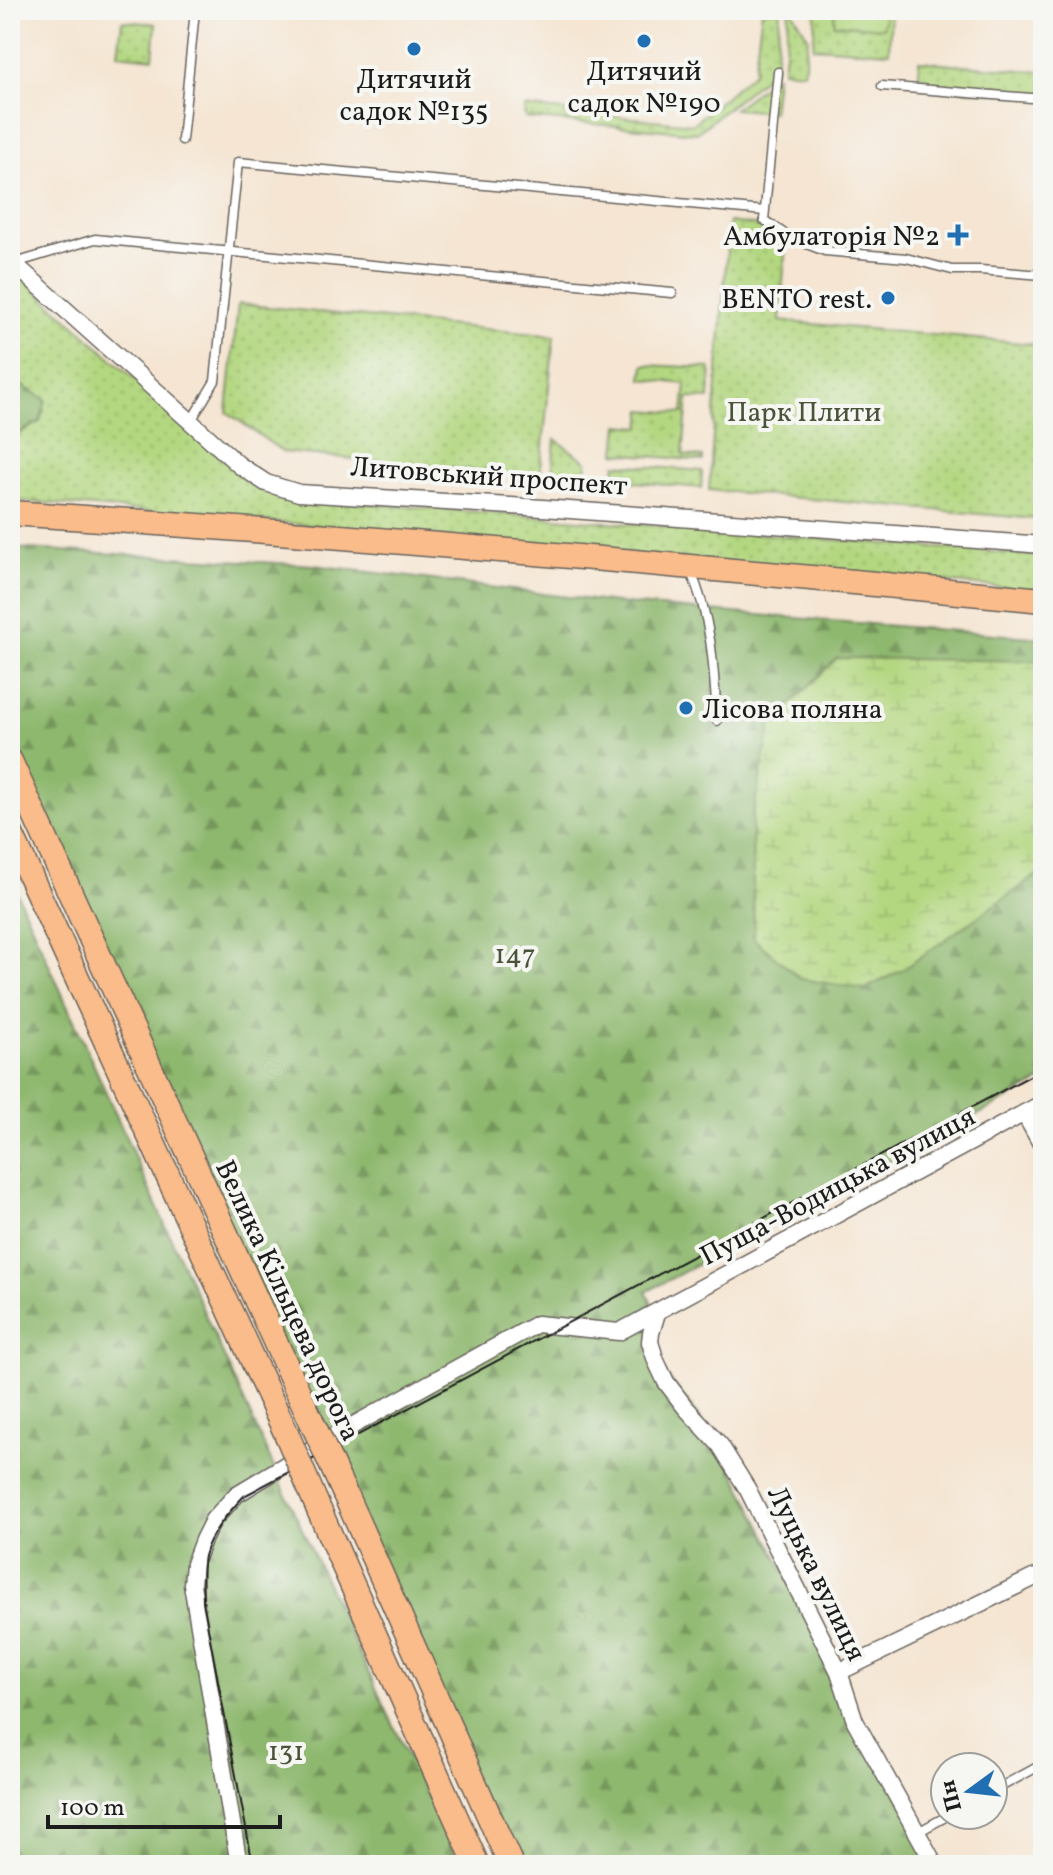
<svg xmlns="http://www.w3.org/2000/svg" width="1053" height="1875" font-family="Vollkorn,serif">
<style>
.grass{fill:url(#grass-dots);stroke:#687a4e;stroke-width:2}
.forest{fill:url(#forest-firs);stroke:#556a45;stroke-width:2}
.wetland{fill:url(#wetland-marsh);stroke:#687a4e;stroke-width:2}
.garden{fill:#b3d780;stroke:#687a4e;stroke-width:2}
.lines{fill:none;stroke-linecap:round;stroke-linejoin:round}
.service-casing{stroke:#68625c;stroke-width:11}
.minor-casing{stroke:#68625c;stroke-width:19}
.primary-casing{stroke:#68625c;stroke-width:27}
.service{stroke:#fff;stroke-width:8}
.minor{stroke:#fff;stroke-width:16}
.primary{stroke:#f9bc8a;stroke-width:24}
.tram{stroke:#1c1c1c;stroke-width:2}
.primary-bridge-casing{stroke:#68625c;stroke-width:27;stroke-linecap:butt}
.primary-bridge{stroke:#f9bc8a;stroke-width:24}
.poi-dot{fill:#1f6fb2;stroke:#f6f6f2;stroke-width:3}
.labels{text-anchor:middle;stroke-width:8;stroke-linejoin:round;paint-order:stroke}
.poi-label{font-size:28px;fill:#1c1c1c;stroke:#f6f6f2}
.park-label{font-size:28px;fill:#49543a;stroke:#f6f6f2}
.street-label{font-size:28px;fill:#1c1c1c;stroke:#f6f6f2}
</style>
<defs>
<pattern id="grass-dots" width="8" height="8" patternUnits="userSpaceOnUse" patternTransform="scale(2)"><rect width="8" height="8" fill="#b3d780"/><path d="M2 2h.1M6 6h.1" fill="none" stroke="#99b86e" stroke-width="1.8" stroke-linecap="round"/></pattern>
<pattern id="forest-firs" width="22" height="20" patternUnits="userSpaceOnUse" patternTransform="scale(2)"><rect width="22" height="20" fill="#8eb86e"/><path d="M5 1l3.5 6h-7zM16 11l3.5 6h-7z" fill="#73955a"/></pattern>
<pattern id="wetland-marsh" width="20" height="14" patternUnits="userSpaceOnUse" patternTransform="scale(2)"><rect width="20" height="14" fill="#b3d780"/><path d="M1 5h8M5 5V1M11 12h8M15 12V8" fill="none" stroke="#99b86e"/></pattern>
</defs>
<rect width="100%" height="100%" fill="#f6f6f2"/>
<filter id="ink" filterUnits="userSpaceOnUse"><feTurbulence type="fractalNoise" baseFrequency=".0125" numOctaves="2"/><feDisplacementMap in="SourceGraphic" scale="16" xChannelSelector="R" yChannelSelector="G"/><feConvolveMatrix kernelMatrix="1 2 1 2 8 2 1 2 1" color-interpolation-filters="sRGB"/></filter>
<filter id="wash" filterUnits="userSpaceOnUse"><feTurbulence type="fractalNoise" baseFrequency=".006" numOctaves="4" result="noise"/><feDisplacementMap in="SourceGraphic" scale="32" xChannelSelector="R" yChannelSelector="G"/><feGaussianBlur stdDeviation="1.8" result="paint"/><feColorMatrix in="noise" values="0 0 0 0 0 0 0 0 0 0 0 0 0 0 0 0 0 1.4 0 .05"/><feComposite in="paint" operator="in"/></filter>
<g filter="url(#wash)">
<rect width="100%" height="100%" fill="#f5e5d2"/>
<!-- grass -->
<path class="grass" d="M 762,10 L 780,10 L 775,69 L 697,133 L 525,118 L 524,107 L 693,124 L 754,72 Z
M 789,10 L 792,10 L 808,37 L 804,72 L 783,70 Z
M 816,10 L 835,10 L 834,24 L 884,10 L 891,10 L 889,52 L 813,47 Z
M 122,21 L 156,24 L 153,58 L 118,54 Z
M 919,61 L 1043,72 L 1043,97 L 919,86 Z
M 776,76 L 772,112 L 734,109 Z
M 729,222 L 761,226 L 786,243 L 780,321 L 1043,345 L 1043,426 L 1035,519 L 709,490 Z
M 10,267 L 236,470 L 296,498 L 1043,556 L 1043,591 L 263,521 L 10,500 Z
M 238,304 L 554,336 L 540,477 L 283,452 L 227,412 Z
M 644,365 L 711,368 L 709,399 L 688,398 L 683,455 L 703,457 L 703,461 L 616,453 L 619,425 L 641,427 L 643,410 L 683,413 L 686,384 L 642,379 Z
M 555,439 L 587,462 L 585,478 L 552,475 Z
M 616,464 L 702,471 L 701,488 L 614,480 Z"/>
<!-- forest -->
<path class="forest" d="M 10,378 L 46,400 L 40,422 L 10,438 Z
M 10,548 L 314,565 L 624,604 L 1043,638 L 1043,1080 L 646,1292 L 657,1313 L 656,1361 L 720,1445 L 935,1865 L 511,1865 L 10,761 Z
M 10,878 C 159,1208 301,1540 461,1865 L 10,1865 Z"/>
<!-- wetland -->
<path class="wetland" d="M 837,658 L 1043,661 L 1043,871 L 902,970 L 865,989 L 801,979 L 754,939 L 752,818 L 771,724 Z"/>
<!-- garden -->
<path class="garden" d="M 835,10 L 885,10 L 883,28 L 834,24 Z"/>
</g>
<g filter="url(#ink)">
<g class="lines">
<!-- service casing -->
<g class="service-casing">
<path id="service" d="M 778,72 L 764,220 L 791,238 L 825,251 L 906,258 L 952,270 L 980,270 L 1043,275
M 882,86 L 1043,99
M 182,140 L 195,10
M 15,263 L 95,239 L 672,293
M 191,421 L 215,381 L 238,162 L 765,211
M 690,570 C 712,618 714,669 717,721
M 993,1791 L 1043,1764
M 918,1832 L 949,1815"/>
</g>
<!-- minor casing -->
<g class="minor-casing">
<path id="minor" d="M 10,260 L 239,465 L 266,483 L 299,493 L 543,508 L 1043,545
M 1024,1113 L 1043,1147
M 657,1313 L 651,1333 L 650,1342 L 656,1361 L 666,1382 L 685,1407 L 720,1445 L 748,1490 L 839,1672 L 855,1721 L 935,1865
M 839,1672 L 1033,1578 L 1043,1575
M 239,1865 L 192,1584 L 194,1564 L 203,1540 L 213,1520 L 237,1494 L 332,1437 L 537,1324 L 619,1332 L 1043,1103"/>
</g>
<!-- primary casing -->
<g class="primary-casing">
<path id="primary" d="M 10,513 C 355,535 699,567 1043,600
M 10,761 L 311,1420
M 10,832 L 287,1435
M 345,1494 L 511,1865
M 319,1510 L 477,1865"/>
</g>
<!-- service -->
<use href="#service" class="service"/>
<!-- minor -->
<use href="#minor" class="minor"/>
<!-- primary -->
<use href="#primary" class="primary"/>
<!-- tram -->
<path class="tram" d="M 253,1865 L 203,1602 C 203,1587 201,1571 204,1556 C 210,1533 228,1513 244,1496 L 1043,1069"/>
<!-- primary-bridge casing -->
<g class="primary-bridge-casing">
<path id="primary-bridge" d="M 311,1420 L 345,1494
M 287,1435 L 319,1510"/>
</g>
<!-- primary-bridge -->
<use href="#primary-bridge" class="primary-bridge"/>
</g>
</g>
<!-- markers -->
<g class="poi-dot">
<circle cx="644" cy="41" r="8"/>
<circle cx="414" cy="49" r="8"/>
<path d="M954 223h8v8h8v8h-8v8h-8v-8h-8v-8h8z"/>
<circle cx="888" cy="298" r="8"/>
<circle cx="686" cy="708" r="8"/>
</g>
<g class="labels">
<!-- poi labels -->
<g class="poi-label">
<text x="644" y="80">Дитячий<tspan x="644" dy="32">садок №190</tspan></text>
<text x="414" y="88">Дитячий<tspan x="414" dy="32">садок №135</tspan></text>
<text x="940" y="245" text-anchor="end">Амбулаторія №2</text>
<text x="872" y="308" text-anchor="end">BENTO rest.</text>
<text x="702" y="718" text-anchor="start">Лісова поляна</text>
</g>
<!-- park labels -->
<g class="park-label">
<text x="804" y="421">Парк Плити</text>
<text x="515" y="963">147</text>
<text x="286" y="1760">131</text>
</g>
<!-- street labels -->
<g class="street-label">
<text transform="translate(489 475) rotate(4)" y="10">Литовський проспект</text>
<text transform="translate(837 1185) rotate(-28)" y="10">Пуща-Водицька вулиця</text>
<text transform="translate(289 1300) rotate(65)" y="10">Велика Кільцева дорога</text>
<text transform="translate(818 1573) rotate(64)" y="10">Луцька вулиця</text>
</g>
</g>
<!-- margin -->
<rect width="1053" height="1875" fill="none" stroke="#f6f6f2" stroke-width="40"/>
<!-- north arrow -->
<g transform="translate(969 1791) rotate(255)"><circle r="38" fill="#f6f6f2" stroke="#9f9f9c" stroke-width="2"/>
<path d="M0-6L14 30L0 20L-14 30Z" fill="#1f6fb2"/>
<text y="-12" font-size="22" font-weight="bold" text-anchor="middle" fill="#1c1c1c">Пн</text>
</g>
<!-- scale -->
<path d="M48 1815v12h232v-12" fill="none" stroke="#1c1c1c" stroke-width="4"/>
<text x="60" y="1815" font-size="24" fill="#1c1c1c" stroke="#f6f6f2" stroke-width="6" paint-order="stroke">100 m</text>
</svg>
